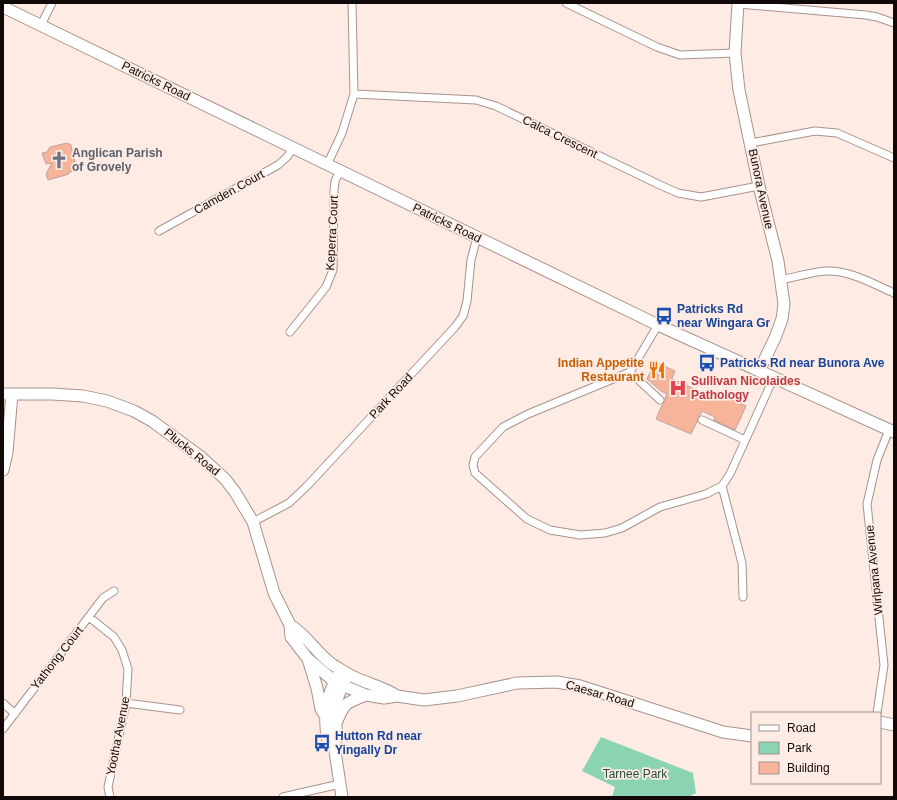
<svg xmlns="http://www.w3.org/2000/svg" width="897" height="800" font-family="Helvetica,sans-serif">
<style>
.green{fill:#8bd4b3}
.building{fill:#f8b49b;stroke:#baa49d}
.lines{fill:none;stroke-linecap:round;stroke-linejoin:round}
.street-casing{stroke:#a8938b;stroke-width:9}
.secondary-casing{stroke:#a8938b;stroke-width:13}
.street{stroke:#fff;stroke-width:7}
.secondary{stroke:#fff;stroke-width:11}
.labels{text-anchor:middle;stroke-width:3.5;stroke-linejoin:round;paint-order:stroke}
.street-label{font-size:12px;fill:#100907;stroke:#fdebe4}
.worship-label{font-size:12px;font-weight:bold;fill:#5b616d;stroke:#fdebe4;text-anchor:start}
.transit-label{font-size:12px;font-weight:bold;fill:#164399;stroke:#fdebe4;text-anchor:start}
.food-label{font-size:12px;font-weight:bold;fill:#c56008;stroke:#fdebe4;text-anchor:end}
.health-label{font-size:12px;font-weight:bold;fill:#be3a42;stroke:#fdebe4;text-anchor:start}
.park-label{font-size:12px;fill:#224b3a;stroke:#fdebe4}
</style>
<rect width="100%" height="100%" fill="#fdebe4"/>
<!-- green -->
<path class="green" d="M 601,737 L 693,773 L 696,793 L 689,797 L 612,797 L 615,787 L 582,771 Z"/>
<!-- building -->
<path class="building" d="M 67,143 L 71,145 L 75,162 L 72,168 L 73,171 L 68,173 L 69,174 L 48,180 L 46,174 L 52,163 L 46,164 L 42,153 L 47,152 L 50,147 Z
M 655,362 L 675,371 L 672,379 L 708,395 L 711,390 L 746,406 L 735,430 L 714,420 L 715,417 L 702,411 L 691,434 L 656,419 L 667,394 L 661,391 L 647,379 Z"/>
<g class="lines">
<!-- street casing -->
<g class="street-casing">
<path id="street" d="M 566,3 L 657,47 L 680,55 L 735,53
M 738,4 L 866,15 L 877,17 L 894,23
M 41,25 L 52,3
M 354,94 L 476,100 L 496,106 L 660,185 L 678,193 L 701,197 L 759,186
M 751,143 L 815,131 L 837,133 L 894,158
M 327,165 L 342,133 L 354,94 L 352,3
M 159,231 L 278,165 L 287,157 L 293,148
M 780,280 C 796,277 811,272 826,271 C 850,270 873,284 894,293
M 658,325 L 630,372 L 528,414 L 503,427 L 475,457 L 473,465 L 475,473 L 527,519 L 550,530 L 580,535 L 605,533 L 622,528 L 660,507 L 706,494 L 722,486 L 730,474 L 774,377
M 290,332 L 326,287 L 333,270 L 334,190 L 335,181 L 340,171
M 630,372 L 660,400
M 702,420 L 745,440
M 722,486 L 742,563 L 743,597
M 253,522 L 289,503 L 307,486 L 455,327 L 463,316 L 467,301 L 471,260 L 477,237
M 89,617 L 114,637 L 122,650 L 128,669 L 126,703 L 108,787 L 110,797
M 3,703 L 15,714
M 126,703 L 180,710
M 877,713 L 884,665 L 867,504 L 877,460 L 889,430
M 3,729 L 103,598 L 114,591
M 283,797 L 340,784"/>
</g>
<!-- secondary casing -->
<g class="secondary-casing">
<path id="secondary" d="M 738,3 L 735,53 L 739,90 L 759,186 L 778,261 L 784,304 L 782,319 L 775,338 L 759,371
M 3,7 L 658,325 L 894,432
M 3,394 L 52,394 L 83,396 L 107,401 L 134,411 L 152,421 L 201,457 L 225,479 L 235,492 L 253,522 L 274,593 L 290,625 L 291,637 L 308,659 L 335,682 L 366,695 L 384,698 L 397,696 L 424,700 L 457,696 L 517,683 L 557,682 L 580,686 L 723,732 L 752,736
M 3,470 L 7,452 L 12,394
M 290,625 C 307,635 316,653 333,665 C 340,669 347,674 354,677 C 368,684 384,687 397,696
M 308,659 L 317,688 L 321,709 L 324,714
M 337,721 C 345,701 347,703 366,695
M 880,722 L 894,725
M 334,745 L 327,738 C 324,710 325,700 338,675
M 342,797 L 334,745 C 339,733 335,726 335,714 C 335,702 340,691 345,680"/>
</g>
<!-- street -->
<use href="#street" class="street"/>
<!-- secondary -->
<use href="#secondary" class="secondary"/>
</g>
<!-- icons -->
<defs>
<g id="church-bare" transform="scale(1.38)"><path d="M-1.2-6h2.4v3.5h3.3v2.4h-3.3V6h-2.4V-.1h-3.3v-2.4h3.3Z" fill="#6b7280" stroke="#fdebe4" stroke-width="2.5" paint-order="stroke"/></g>
<g id="bus-bare" transform="scale(1.38)"><path d="M-5-6H5V4H4V6H2V4H-2V6H-4V4H-5ZM-3.5-4V0h7V-4ZM-3.5 1.2v1.5H-2V1.2ZM2 1.2v1.5H3.5V1.2Z" fill="#1a4fb4" stroke="#fdebe4" stroke-width="2.5" paint-order="stroke"/></g>
<g id="restaurant-bare" transform="scale(1.38)"><path d="M-5-6h1v4h1v-4h1v4h1v-4h1v5L-1.5 .5V6h-2V.5L-5-1ZM5-6V6H3V1.5H1.5Q1.5-4 5-6Z" fill="#e8710a" stroke="#fdebe4" stroke-width="2.5" paint-order="stroke"/></g>
<g id="hospital-bare" transform="scale(1.38)"><path d="M-5-5h3v3.5h4V-5h3V5h-3V1.5h-4V5h-3Z" fill="#e0444e" stroke="#fdebe4" stroke-width="2.5" paint-order="stroke"/></g>
</defs>
<g fill-rule="evenodd">
<use href="#church-bare" x="59" y="160"/>
<use href="#bus-bare" x="664" y="316"/>
<use href="#bus-bare" x="707" y="363"/>
<use href="#restaurant-bare" x="657" y="370"/>
<use href="#hospital-bare" x="678" y="388"/>
<use href="#bus-bare" x="322" y="743"/>
</g>
<g class="labels">
<!-- street labels -->
<g class="street-label">
<text transform="translate(156 81) rotate(26)" y="4">Patricks Road</text>
<text transform="translate(560 137) rotate(26)" y="4">Calca Crescent</text>
<text transform="translate(761 189) rotate(78)" y="4">Bunora Avenue</text>
<text transform="translate(229 192) rotate(-29)" y="4">Camden Court</text>
<text transform="translate(447 223) rotate(26)" y="4">Patricks Road</text>
<text transform="translate(332 233) rotate(-87)" y="4">Keperra Court</text>
<text transform="translate(391 396) rotate(-47)" y="4">Park Road</text>
<text transform="translate(192 452) rotate(39)" y="4">Plucks Road</text>
<text transform="translate(874 570) rotate(-96)" y="4">Wirlpana Avenue</text>
<text transform="translate(57 658) rotate(-52)" y="4">Yathong Court</text>
<text transform="translate(600 694) rotate(16)" y="4">Caesar Road</text>
<text transform="translate(118 736) rotate(-79)" y="4">Yootha Avenue</text>
</g>
<!-- worship labels -->
<g class="worship-label">
<text x="72" y="157">Anglican Parish<tspan x="72" dy="14">of Grovely</tspan></text>
</g>
<!-- transit labels -->
<g class="transit-label">
<text x="677" y="313">Patricks Rd<tspan x="677" dy="14">near Wingara Gr</tspan></text>
<text x="720" y="367">Patricks Rd near Bunora Ave</text>
<text x="335" y="740">Hutton Rd near<tspan x="335" dy="14">Yingally Dr</tspan></text>
</g>
<!-- food labels -->
<g class="food-label">
<text x="644" y="367">Indian Appetite<tspan x="644" dy="14">Restaurant</tspan></text>
</g>
<!-- health labels -->
<g class="health-label">
<text x="691" y="385">Sullivan Nicolaides<tspan x="691" dy="14">Pathology</tspan></text>
</g>
<!-- park labels -->
<g class="park-label">
<text x="635" y="778">Tarnee Park</text>
</g>
</g>
<!-- border -->
<rect width="897" height="800" fill="none" stroke="#100907" stroke-width="8"/>
<!-- legend -->
<rect x="751" y="712" width="130" height="72" fill="#fdebe4" stroke="#9e918c"/>
<rect x="759" y="725" width="20" height="6" fill="#ffffff" stroke="#9e918c"/>
<text x="787" y="732" font-size="12" fill="#100907">Road</text>
<rect x="759" y="742" width="20" height="12" fill="#8bd4b3" stroke="#9e918c"/>
<text x="787" y="752" font-size="12" fill="#100907">Park</text>
<rect x="759" y="762" width="20" height="12" fill="#f8b49b" stroke="#9e918c"/>
<text x="787" y="772" font-size="12" fill="#100907">Building</text>
</svg>
